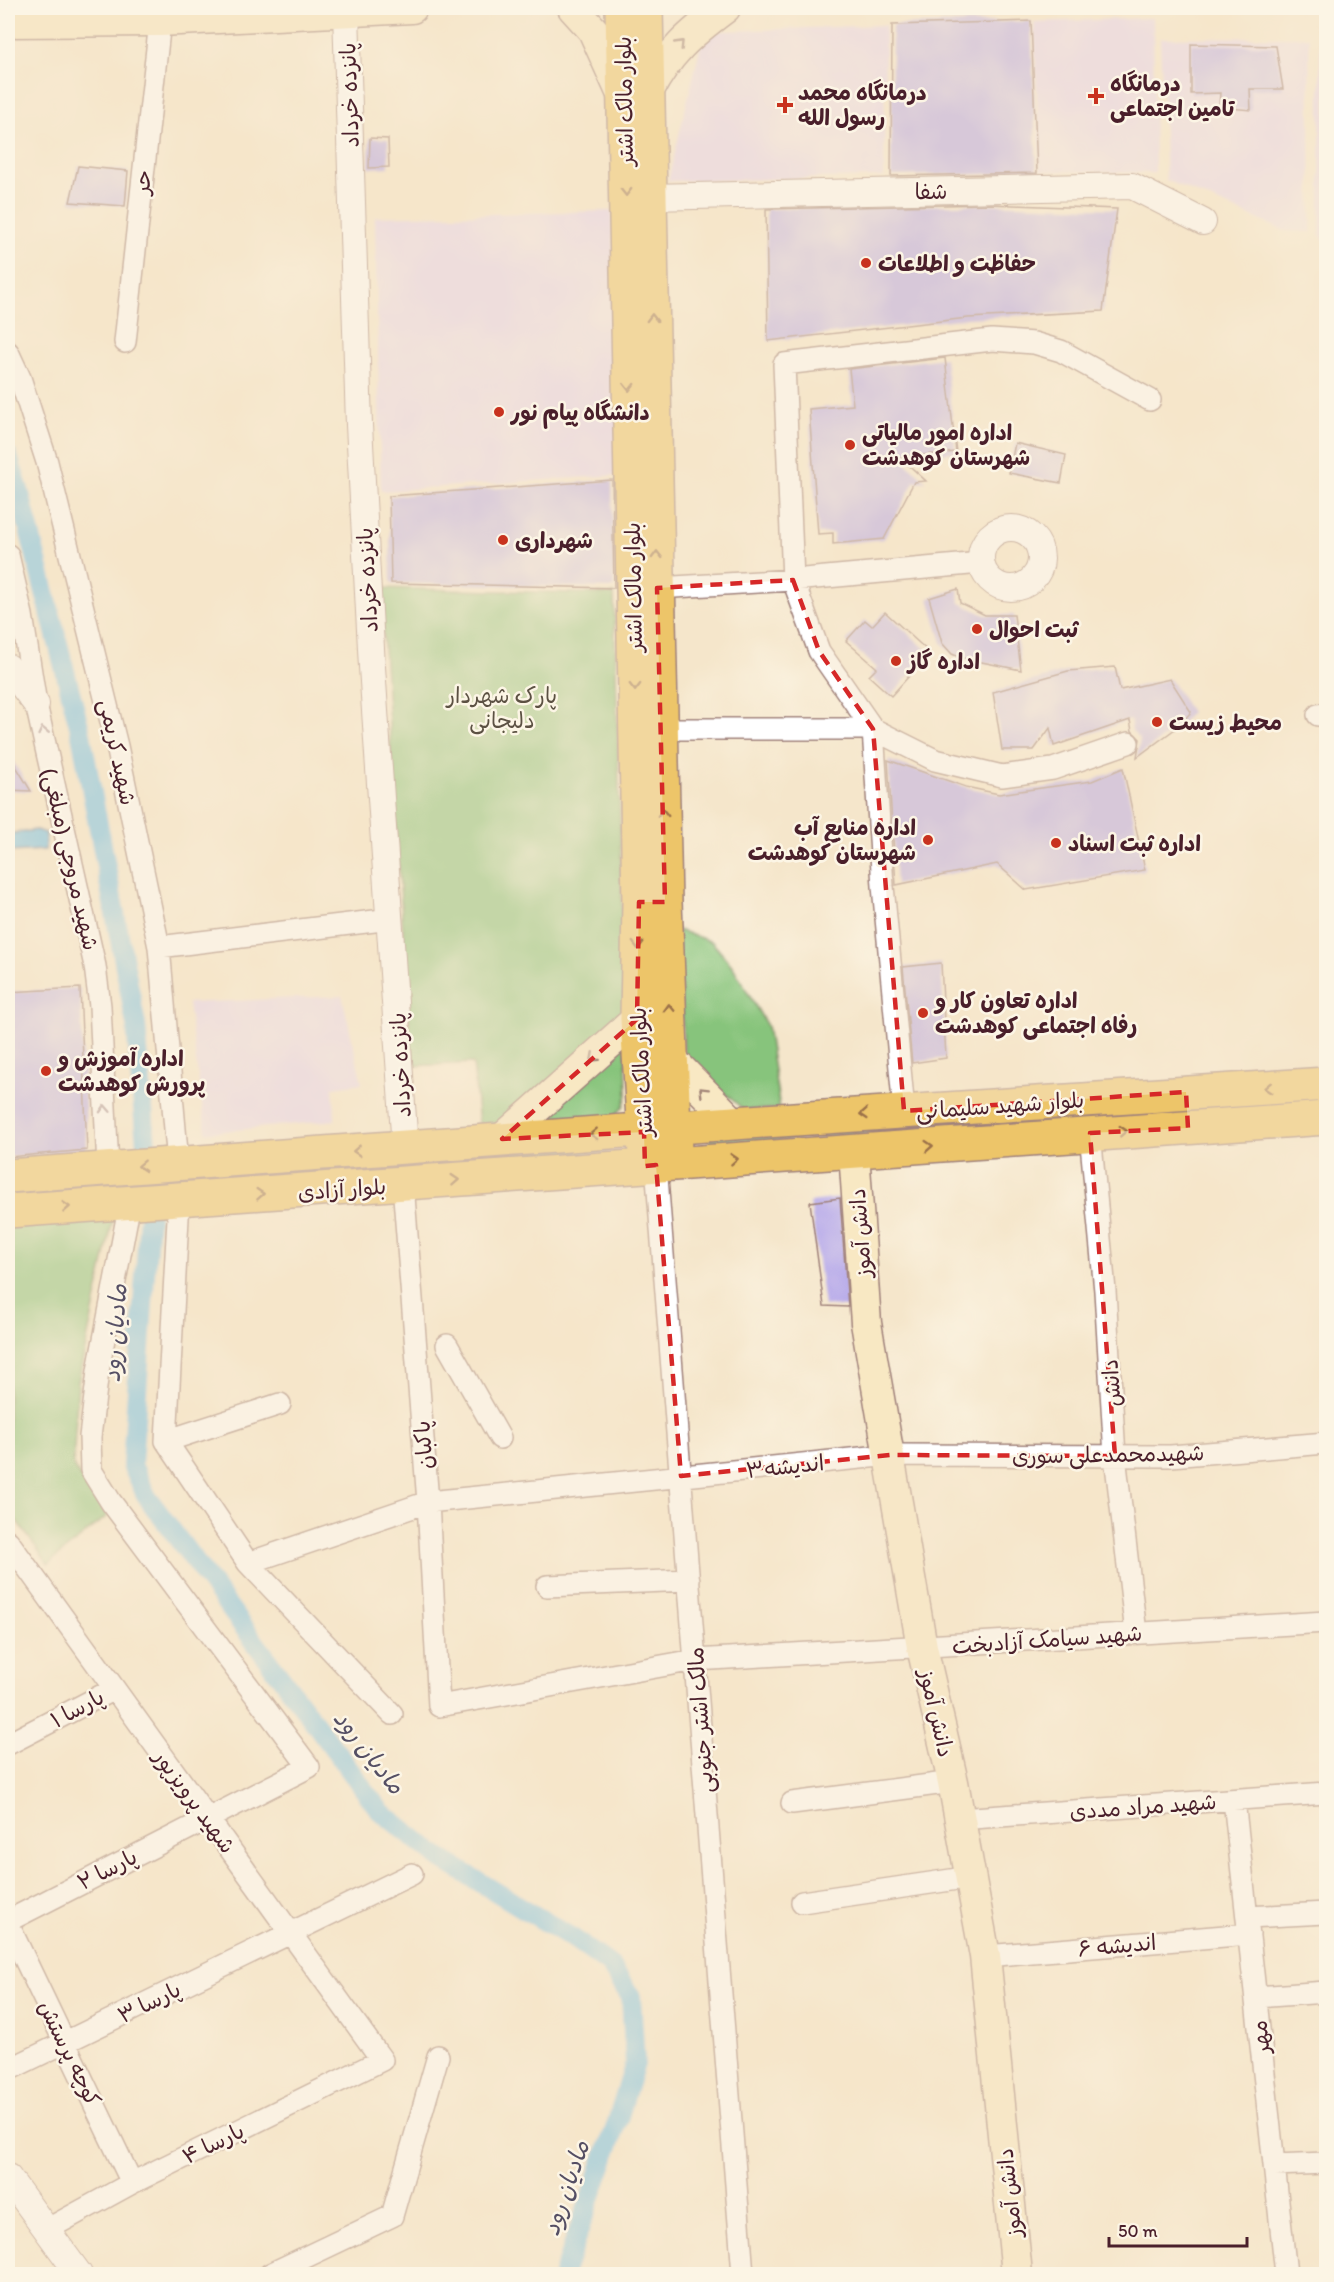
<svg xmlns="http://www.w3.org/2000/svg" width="1334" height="2282" font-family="Itim,'Playpen Sans Arabic',sans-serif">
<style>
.built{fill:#e4d3f2}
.green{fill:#87c47b;stroke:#687253;stroke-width:1.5}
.water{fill:#6ebfe9;stroke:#5c6f8a;stroke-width:1.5}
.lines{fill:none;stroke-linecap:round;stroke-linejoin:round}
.canal{stroke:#6ebfe9;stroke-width:20}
.building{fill:#b2a5eb}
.minor-casing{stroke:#a0827b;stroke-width:24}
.tertiary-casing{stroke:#a0827b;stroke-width:28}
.secondary-casing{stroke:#a0827b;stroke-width:33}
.primary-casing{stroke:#a0827b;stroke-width:36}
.minor{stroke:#fff;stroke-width:21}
.tertiary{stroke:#fff;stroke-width:26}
.secondary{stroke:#f8e8c3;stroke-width:30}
.primary{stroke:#edc569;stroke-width:33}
.oneway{stroke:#a18477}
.oneway2{stroke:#9c724a}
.oneway3{stroke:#ae9aa0}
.marked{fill:none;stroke:#d62828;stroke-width:4.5;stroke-dasharray:12 8;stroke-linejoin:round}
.poi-dot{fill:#c8321e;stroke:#fcf5e5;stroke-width:2}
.labels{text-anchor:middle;stroke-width:5;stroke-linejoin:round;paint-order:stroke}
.poi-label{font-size:22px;font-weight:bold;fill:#4a1f2b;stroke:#fcf5e5;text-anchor:start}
.street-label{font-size:22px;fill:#4a1f2b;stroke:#fcf5e5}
.park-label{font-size:22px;fill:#5c5143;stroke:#fcf5e5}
.water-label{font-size:24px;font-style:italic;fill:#554f64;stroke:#fcf5e5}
</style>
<rect width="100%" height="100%" fill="#fcf5e5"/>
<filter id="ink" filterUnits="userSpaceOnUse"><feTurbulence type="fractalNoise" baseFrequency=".0167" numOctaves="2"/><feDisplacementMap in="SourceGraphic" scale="12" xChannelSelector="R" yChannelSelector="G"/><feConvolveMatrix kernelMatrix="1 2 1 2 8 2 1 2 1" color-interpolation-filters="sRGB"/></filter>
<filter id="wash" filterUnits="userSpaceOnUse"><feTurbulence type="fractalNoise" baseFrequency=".008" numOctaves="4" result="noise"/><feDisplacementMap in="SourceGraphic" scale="24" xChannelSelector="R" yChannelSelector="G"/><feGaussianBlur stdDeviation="1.35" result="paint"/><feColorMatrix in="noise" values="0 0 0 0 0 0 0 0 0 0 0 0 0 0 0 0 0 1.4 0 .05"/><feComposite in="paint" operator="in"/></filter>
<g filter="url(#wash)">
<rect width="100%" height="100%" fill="#f5e6cb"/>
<!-- built -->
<path class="built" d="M 1153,18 L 1155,173 L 1040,171 L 1034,22 Z
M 885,25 L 884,177 L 668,181 L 704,32 Z
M 1309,37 L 1311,232 L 1285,231 L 1166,180 L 1160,38 Z
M 1320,40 L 1326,40 L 1326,243 L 1320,235 Z
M 612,211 L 620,475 L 381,491 L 375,217 Z
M 342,996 L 362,1083 L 333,1087 L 335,1120 L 206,1133 L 188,1003 Z"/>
<!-- green -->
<path class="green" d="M 380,588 L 614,594 L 627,1095 L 623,1107 L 612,1119 L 479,1124 L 473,1063 L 412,1066 Z
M 678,930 L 712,942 L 733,967 L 767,1026 L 780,1109 L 744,1110 L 684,1058 Z
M 1169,1105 L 1168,1112 L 709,1145 L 710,1136 Z
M 606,1146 L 607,1152 L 8,1199 L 8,1190 Z
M 113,1219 L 78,1382 L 73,1466 L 107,1516 L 48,1564 L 8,1509 L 8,1228 Z"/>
<!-- water -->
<path class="water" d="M 36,830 L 46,833 L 45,850 L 8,852 L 8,834 Z"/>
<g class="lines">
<!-- canal -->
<path class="canal" d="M 8,456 L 19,490 L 81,734 L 136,1025 L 146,1144
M 149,1216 L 132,1465 L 147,1497 L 380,1811 L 440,1858 L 574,1939 L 610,1965 L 631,1997 L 635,2063 L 615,2129 L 563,2274"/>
</g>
<g id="blocks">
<!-- building -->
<path class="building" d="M 1031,21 L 1037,173 L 891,176 L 892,25 Z
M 1191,44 L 1276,46 L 1283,89 L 1250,89 L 1251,110 L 1219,107 L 1220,93 L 1191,94 Z
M 370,138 L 388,139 L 389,167 L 369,168 Z
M 78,166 L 128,171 L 125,206 L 70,202 Z
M 990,204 L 1117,209 L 1103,311 L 968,318 L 768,341 L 766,209 Z
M 945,358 L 956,452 L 900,457 L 926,481 L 914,482 L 884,539 L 833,544 L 833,533 L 818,534 L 809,409 L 853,405 L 849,369 Z
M 1015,443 L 1066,455 L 1061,483 L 1009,473 Z
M 612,480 L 614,588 L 391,583 L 389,496 Z
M 958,589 L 960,603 L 985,615 L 1014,615 L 1021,670 L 962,658 L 952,654 L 942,643 L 929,598 Z
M 885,612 L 930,653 L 891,696 L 869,676 L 877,668 L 846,641 L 865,620 L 872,626 Z
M 1115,667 L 1120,690 L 1170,679 L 1191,712 L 1179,726 L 1137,757 L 1140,739 L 1132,731 L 1130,720 L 1054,746 L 1050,728 L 1034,750 L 1002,750 L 993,692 L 1068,671 Z
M 8,753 L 31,791 L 8,790 Z
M 888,760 L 966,787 L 999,794 L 1092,781 L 1123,768 L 1145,870 L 1026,890 L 997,864 L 896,885 Z
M 941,963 L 946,1058 L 912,1063 L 903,967 Z
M 80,988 L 87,1150 L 8,1157 L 8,992 Z
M 840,1198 L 848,1307 L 824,1306 L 810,1202 Z"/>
</g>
</g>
<g filter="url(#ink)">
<use href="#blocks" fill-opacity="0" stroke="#a0827b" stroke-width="1.5"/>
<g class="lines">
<!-- minor casing -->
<g class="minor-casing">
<path id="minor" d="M 125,342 L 160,21
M 8,352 L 20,378 L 47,462 L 117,746 L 159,947 L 178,1163
M 8,555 L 22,615 L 36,704 L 95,966 L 100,1006 L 108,1167
M 657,588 L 793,580 L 981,563
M 1318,715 L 1326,714
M 661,729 L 873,729 L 883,886 L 904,1111
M 1128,743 L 1053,769 L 1002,776 L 935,760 L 873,729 L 819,651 L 793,580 L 784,364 L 992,340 L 1034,343 L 1061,351 L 1150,400
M 159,947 L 391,919
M 1090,1133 L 1105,1291 L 1115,1456 L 1136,1633
M 656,1165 L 743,2274
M 403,1184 L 428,1502 L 439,1706 L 695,1660 L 1326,1622
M 179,1200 L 166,1441 L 248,1563 L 392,1714
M 447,1345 L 500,1438
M 166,1441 L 280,1404
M 8,1541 L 382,2060 L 132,2183 L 46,2230
M 248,1563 L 428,1502 L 890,1455 L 1171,1456 L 1326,1443
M 547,1586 L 689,1580
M 8,1744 L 114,1689
M 1234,1800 L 1286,2274
M 792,1803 L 953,1782
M 959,1819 L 1326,1793
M 802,1902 L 971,1877
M 1247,1917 L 1326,1913
M 8,1921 L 309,1767 L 111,1502 L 91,1470 L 90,1437 L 98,1371 L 130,1202
M 8,1924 L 132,2183
M 985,1956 L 1249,1934
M 1256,1997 L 1326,1992
M 8,2070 L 412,1874
M 1274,2165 L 1326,2163
M 270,2274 L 392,2216 L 438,2056"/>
</g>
<!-- tertiary casing -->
<g class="tertiary-casing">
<path id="tertiary" d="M 346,12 L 359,425 L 372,667 L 405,1148
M 650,197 L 1132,186 L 1203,222
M981 558a30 30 0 1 1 60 0a30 30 0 1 1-60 0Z
M 8,667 L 36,704
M 8,2177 L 79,2274"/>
</g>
<!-- secondary casing -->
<g class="secondary-casing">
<path id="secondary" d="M 573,8 L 593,30 L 621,92
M 8,22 L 160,21 L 412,8
M 648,92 C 668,53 690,34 725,8
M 671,1059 L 734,1123
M 502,1139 L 637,1019
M 854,1152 L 866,1323 L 922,1647 L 953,1782 L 985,1956 L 1017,2274"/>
</g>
<!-- primary casing -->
<g class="primary-casing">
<path id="primary" d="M 622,8 L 639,902 L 637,1019 L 645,1154
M 646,8 L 665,902 L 675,1151
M 8,1176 L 734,1123 L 1326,1084
M 8,1211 L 1326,1118"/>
</g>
<!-- minor -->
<use href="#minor" class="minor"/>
<!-- tertiary -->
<use href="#tertiary" class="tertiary"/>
<!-- secondary -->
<use href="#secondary" class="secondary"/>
<!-- primary -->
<use href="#primary" class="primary"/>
</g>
<!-- one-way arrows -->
<defs><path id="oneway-chevron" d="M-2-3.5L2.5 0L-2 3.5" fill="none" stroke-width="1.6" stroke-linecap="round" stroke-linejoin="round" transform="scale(1.5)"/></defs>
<g class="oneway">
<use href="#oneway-chevron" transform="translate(680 44) rotate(-46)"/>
<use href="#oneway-chevron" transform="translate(594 1058) rotate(138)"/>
<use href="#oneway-chevron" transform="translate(703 1091) rotate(-135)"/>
</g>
<g class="oneway2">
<use href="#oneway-chevron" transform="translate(626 192) rotate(89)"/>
<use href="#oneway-chevron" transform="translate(652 318) rotate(-91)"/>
<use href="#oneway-chevron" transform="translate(629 387) rotate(89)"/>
<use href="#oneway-chevron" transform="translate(657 555) rotate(-91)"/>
<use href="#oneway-chevron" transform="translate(635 687) rotate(89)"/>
<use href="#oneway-chevron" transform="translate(663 813) rotate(-91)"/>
<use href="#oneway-chevron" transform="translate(638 945) rotate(91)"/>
<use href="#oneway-chevron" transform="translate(669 1008) rotate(-92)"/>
<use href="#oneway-chevron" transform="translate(1268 1088) rotate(177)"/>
<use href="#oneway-chevron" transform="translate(864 1114) rotate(176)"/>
<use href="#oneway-chevron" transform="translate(1123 1131) rotate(-3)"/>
<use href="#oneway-chevron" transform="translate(594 1134) rotate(177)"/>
<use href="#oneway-chevron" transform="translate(929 1146) rotate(-4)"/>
<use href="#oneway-chevron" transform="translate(357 1151) rotate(176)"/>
<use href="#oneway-chevron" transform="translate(734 1159) rotate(-4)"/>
<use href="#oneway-chevron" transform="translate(142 1166) rotate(177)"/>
<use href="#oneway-chevron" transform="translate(455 1180) rotate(-4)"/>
<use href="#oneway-chevron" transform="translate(260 1194) rotate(-4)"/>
<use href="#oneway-chevron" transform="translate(66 1207) rotate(-4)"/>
</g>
<g class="oneway3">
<use href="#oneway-chevron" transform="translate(43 731) rotate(-103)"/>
<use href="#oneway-chevron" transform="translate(105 1109) rotate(-93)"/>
</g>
</g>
<!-- marked area -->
<path d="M0 0H1334V2282H0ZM 793,580 L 819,651 L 873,729 L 904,1111 L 1186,1092 L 1188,1128 L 1090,1133 L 1115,1456 L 890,1455 L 681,1476 L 656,1165 L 645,1166 L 644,1132 L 502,1139 L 637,1019 L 639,902 L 665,902 L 657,588 Z" fill="#f5e6cb" fill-opacity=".55" fill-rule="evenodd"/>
<path class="marked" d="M 793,580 L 819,651 L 873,729 L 904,1111 L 1186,1092 L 1188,1128 L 1090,1133 L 1115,1456 L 890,1455 L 681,1476 L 656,1165 L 645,1166 L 644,1132 L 502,1139 L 637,1019 L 639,902 L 665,902 L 657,588 Z"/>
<!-- markers -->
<g class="poi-dot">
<path d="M1093 87h6v6h6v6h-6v6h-6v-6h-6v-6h6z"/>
<path d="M782 96h6v6h6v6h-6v6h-6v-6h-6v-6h6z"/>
<circle cx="866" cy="263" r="6"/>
<circle cx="499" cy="412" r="6"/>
<circle cx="850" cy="445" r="6"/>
<circle cx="503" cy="540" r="6"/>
<circle cx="977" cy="629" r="6"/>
<circle cx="896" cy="661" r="6"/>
<circle cx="1157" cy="722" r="6"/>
<circle cx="928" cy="840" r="6"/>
<circle cx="1056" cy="843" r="6"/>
<circle cx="923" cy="1013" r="6"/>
<circle cx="46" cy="1071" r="6"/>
</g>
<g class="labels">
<!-- poi labels -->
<g class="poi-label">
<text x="1110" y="91">درمانگاه<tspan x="1110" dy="25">تامین اجتماعی</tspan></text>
<text x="798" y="100">درمانگاه محمد<tspan x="798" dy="25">رسول الله</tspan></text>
<text x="878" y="271">حفاظت و اطلاعات</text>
<text x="511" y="420">دانشگاه پیام نور</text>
<text x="862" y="440">اداره امور مالیاتی<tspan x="862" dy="25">شهرستان کوهدشت</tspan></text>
<text x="515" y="548">شهرداری</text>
<text x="989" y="637">ثبت احوال</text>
<text x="908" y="669">اداره گاز</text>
<text x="1169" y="730">محیط زیست</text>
<text x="916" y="835" text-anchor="end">اداره منابع آب<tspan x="916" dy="25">شهرستان کوهدشت</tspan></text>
<text x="1068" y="851">اداره ثبت اسناد</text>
<text x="935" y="1008">اداره تعاون کار و<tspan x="935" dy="25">رفاه اجتماعی کوهدشت</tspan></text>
<text x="58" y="1066">اداره آموزش و<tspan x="58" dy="25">پرورش کوهدشت</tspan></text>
</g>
<!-- street labels -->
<g class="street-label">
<text transform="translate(349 95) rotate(-92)" y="8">پانزده خرداد</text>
<text transform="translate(624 101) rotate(-91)" y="8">بلوار مالک اشتر</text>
<text transform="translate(142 182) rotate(-84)" y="8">حر</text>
<text transform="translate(931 191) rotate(-1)" y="8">شفا</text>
<text transform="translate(367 580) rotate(-93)" y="8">پانزده خرداد</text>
<text transform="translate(633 587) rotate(-91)" y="8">بلوار مالک اشتر</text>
<text transform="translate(118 752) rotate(78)" y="8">شهید کریمی</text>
<text transform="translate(71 859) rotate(77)" y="8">شهید مروجی (مبلغی)</text>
<text transform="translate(400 1065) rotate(-93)" y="8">پانزده خرداد</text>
<text transform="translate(641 1072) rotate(-93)" y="8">بلوار مالک اشتر</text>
<text transform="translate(1000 1105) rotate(-4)" y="8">بلوار شهید سلیمانی</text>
<text transform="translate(342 1189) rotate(-4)" y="8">بلوار آزادی</text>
<text transform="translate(860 1233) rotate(-94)" y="8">دانش آموز</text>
<text transform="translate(1111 1383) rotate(-94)" y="8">دانش</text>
<text transform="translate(423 1445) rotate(-94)" y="8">پاکبان</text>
<text transform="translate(1108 1454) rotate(-1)" y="8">شهیدمحمدعلی سوری</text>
<text transform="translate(785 1466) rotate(-6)" y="8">اندیشه۳</text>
<text transform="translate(1047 1639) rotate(-4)" y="8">شهید سیامک آزادبخت</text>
<text transform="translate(77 1708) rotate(-28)" y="8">پارسا ۱</text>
<text transform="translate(937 1713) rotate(77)" y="8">دانش آموز</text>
<text transform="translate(700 1720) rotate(-94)" y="8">مالک اشتر جنوبی</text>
<text transform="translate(195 1801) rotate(54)" y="8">شهید پرویزپور</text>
<text transform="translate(1143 1806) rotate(-4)" y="8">شهید مراد مددی</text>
<text transform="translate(107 1869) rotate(-27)" y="8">پارسا ۲</text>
<text transform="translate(1117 1945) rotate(-5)" y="8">اندیشه ۶</text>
<text transform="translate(149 2002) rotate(-26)" y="8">پارسا ۳</text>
<text transform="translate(1260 2037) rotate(-96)" y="8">مهر</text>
<text transform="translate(70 2053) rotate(64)" y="8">کوچه پرستش</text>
<text transform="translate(213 2143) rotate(-26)" y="8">پارسا ۴</text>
<text transform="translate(1009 2193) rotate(-96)" y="8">دانش آموز</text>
</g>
<!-- park labels -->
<g class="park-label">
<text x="502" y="703">پارک شهردار<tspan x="502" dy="25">دلیجانی</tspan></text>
</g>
<!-- water labels -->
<g class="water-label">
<text transform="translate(115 1333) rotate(-86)" y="8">مادیان رود</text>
<text transform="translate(369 1752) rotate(52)" y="8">مادیان رود</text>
<text transform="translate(566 2188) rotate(-71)" y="8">مادیان رود</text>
</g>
</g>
<!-- margin -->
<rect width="1334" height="2282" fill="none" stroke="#fcf5e5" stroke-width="30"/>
<!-- scale -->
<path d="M1109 2237v9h138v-9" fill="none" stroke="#4a1f2b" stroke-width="3"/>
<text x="1118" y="2237" font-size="18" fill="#4a1f2b" stroke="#fcf5e5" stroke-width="4.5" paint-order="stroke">50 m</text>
</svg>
